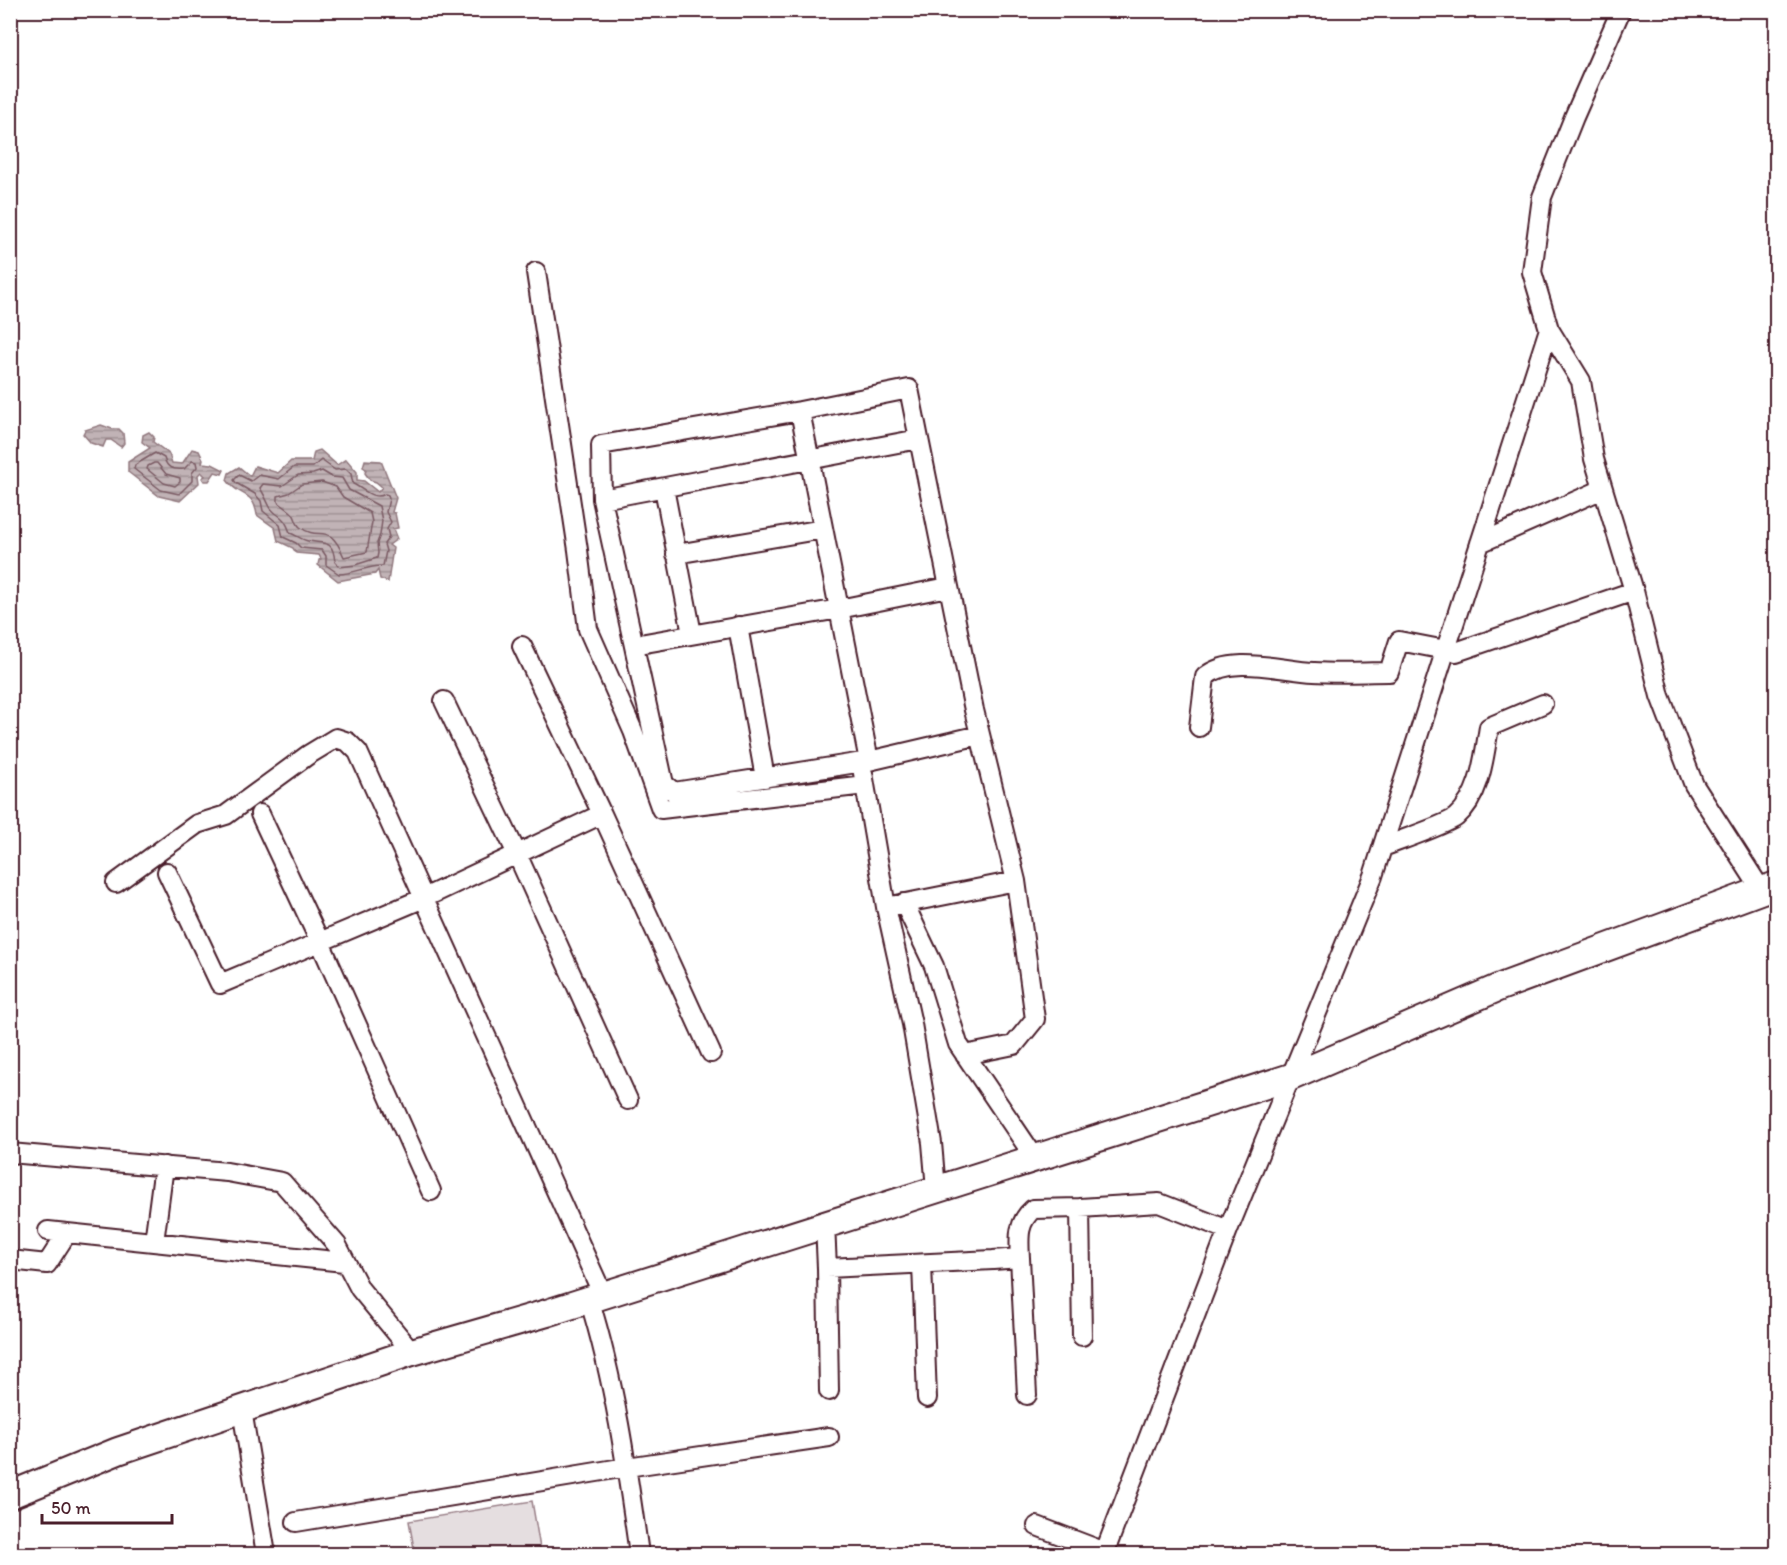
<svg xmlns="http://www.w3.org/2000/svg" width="1787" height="1565" font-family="Itim,sans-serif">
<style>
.park{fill:#e5dee0;stroke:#987e86;stroke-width:1.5}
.water{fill:url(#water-rules);stroke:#91787e;stroke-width:1.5}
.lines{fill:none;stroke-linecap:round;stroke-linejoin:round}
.shore{stroke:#7a5a63;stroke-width:1.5}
.minor-casing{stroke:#4a1f2b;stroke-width:22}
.secondary-casing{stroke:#4a1f2b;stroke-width:30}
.minor{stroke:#fff;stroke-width:18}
.secondary{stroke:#fff;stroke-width:26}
</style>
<defs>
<pattern id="water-rules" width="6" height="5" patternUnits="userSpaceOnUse" patternTransform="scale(1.5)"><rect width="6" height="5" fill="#c1b3b6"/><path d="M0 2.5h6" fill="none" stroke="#9f9194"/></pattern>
</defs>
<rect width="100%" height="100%" fill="#fff"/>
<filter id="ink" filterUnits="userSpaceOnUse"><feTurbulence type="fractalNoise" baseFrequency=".0167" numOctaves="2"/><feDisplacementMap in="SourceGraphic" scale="12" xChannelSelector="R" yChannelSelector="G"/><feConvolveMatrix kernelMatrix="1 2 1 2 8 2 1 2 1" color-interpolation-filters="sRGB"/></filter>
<g filter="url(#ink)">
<!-- park -->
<path class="park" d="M 532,1501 L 541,1554 L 415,1554 L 409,1521 Z"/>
<!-- water -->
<path class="water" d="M 101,425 L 112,429 L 119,429 L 123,433 L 124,443 L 121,447 L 111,440 L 106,440 L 103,447 L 91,443 L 83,434 L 85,430 Z
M 149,432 L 154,437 L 153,442 L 169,454 L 172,463 L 182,464 L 192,449 L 199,451 L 203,459 L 202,463 L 212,464 L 224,470 L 222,474 L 215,472 L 209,481 L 204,481 L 202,478 L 205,476 L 201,472 L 198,475 L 199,483 L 180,501 L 159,496 L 128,472 L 128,462 L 150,448 L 142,442 L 143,435 Z
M 320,450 L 337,465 L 346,459 L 357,472 L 357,480 L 364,481 L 378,492 L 382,487 L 376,482 L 370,480 L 365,473 L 366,469 L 363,467 L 365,460 L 381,461 L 396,498 L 392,512 L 395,513 L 398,528 L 393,529 L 397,539 L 389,545 L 393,548 L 388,582 L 380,579 L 378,570 L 375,574 L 338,581 L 318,565 L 319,560 L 321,559 L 319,555 L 296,553 L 293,548 L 278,541 L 275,528 L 257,515 C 253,489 239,498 227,480 L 229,473 L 239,467 L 250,476 L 255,466 L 278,473 L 291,461 L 312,461 L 314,452 Z"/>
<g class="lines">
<!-- shore -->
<path class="shore" d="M 155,453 L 164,458 C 167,468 172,470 184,469 L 192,461 L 196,462 L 197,467 L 192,473 L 192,481 L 179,494 L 161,490 L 134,469 L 135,465 Z
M 321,460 L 335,470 L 346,469 L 351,474 L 353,484 C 364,489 374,501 385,494 L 388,495 L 389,499 L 386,512 L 391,522 L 387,529 L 389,537 L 384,544 L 386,551 L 383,566 C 369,565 354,574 339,574 L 326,565 L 326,556 L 322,550 L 301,548 L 296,543 L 283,537 L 280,525 L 263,511 L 261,501 L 255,494 L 236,483 L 234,480 L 239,475 L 251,481 L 259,475 L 279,479 L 294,467 L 313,467 Z
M 154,463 L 157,463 L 166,474 L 180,478 L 180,482 L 175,486 L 164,483 L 147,469 L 148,466 Z
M 322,471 L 332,477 L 342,478 L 349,490 L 379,506 L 382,521 L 380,535 L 377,543 L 378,553 L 377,558 L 355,565 L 340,567 L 335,562 C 333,539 325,544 308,541 C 302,540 296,535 290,533 C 284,512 274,517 269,505 C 266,499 264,494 260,488 L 263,484 L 282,486 L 298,475 L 313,474 Z
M 322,482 L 336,487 L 343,497 L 370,513 L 372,522 L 367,552 L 344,557 C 328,519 320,543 300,527 C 296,524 296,518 293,514 C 289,509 283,506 278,502 L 278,496 L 289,493 L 302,484 Z"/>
<!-- minor casing -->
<g class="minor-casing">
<path id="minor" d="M 536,272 L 578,550 L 588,629 L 633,731 L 661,809 L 865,785
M 1549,329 L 1581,381 L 1594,459 L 1634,591 L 1660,696 L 1694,785 L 1762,891
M 919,439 L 909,389 L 800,411 C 823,528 846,645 869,761 L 674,792 L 664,784 L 602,499 C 708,479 814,459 919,439 L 974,710 L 1016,881 L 1035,1019 L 1014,1045 L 965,1055
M 664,488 L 692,634
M 602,499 L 601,445 L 800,411
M 1480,543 L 1603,489
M 676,554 L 823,529
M 738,626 L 765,778
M 634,645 L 839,609 L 948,587
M 522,646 L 602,814
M 444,701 L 517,854 L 628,1100
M 1199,727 L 1205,677 C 1231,654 1283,671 1314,672 C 1339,674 1365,672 1389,672 L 1399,641 L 1456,652 L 1634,591
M 869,761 L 980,735
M 863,773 L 886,907
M 260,814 L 320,942 L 431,1191
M 1383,847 C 1398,841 1446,825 1456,817 C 1481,795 1484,757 1489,727 L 1543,704
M 167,872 L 220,984 L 424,898 L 602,814 L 711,1053
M 116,883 L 197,824 L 226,815 L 308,755 L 336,738 L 348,742 L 358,752 L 603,1295
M 904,903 L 934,966 L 958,1044 L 1035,1158
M 10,1153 L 227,1172 L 282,1182 L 337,1245 L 360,1289 L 412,1352
M 936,1189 L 932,1143 L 912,1024 L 886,907 L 1016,881
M 825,1224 L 827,1268 L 993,1260 L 1020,1258 C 1019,1238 1017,1223 1033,1209 L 1080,1208
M 48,1231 L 344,1262
M 154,1242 L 164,1166
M 1020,1258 L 1027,1395
M 10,1260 L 47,1264 L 67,1233
M 922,1264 L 927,1398
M 827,1268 L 829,1391
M 589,1299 C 615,1382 627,1469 639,1554
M 1082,1336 L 1080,1208 L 1159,1203 L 1228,1230
M 242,1410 L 266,1554
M 296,1522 L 627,1467 L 829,1437
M 1037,1526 L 1105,1552
M 1104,1554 L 1228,1230 L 1373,876 L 1549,329 L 1532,272 L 1542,197 L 1574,117 L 1621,10"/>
</g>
<!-- secondary casing -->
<g class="secondary-casing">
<path id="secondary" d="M 10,1495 L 118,1451 L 412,1352 L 547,1313 L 1291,1077 L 1500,987 L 1776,885"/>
</g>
<!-- minor -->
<use href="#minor" class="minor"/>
<!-- secondary -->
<use href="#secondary" class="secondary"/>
</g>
</g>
<!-- margin -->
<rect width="1787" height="1565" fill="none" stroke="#fff" stroke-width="36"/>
<rect x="18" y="18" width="1751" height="1529" fill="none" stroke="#4a1f2b" stroke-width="2" filter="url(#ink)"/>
<!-- scale -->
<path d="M42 1514v9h130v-9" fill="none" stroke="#4a1f2b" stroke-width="3"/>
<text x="51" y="1514" font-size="18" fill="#4a1f2b" stroke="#ffffff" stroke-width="4.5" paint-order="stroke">50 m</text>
</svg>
